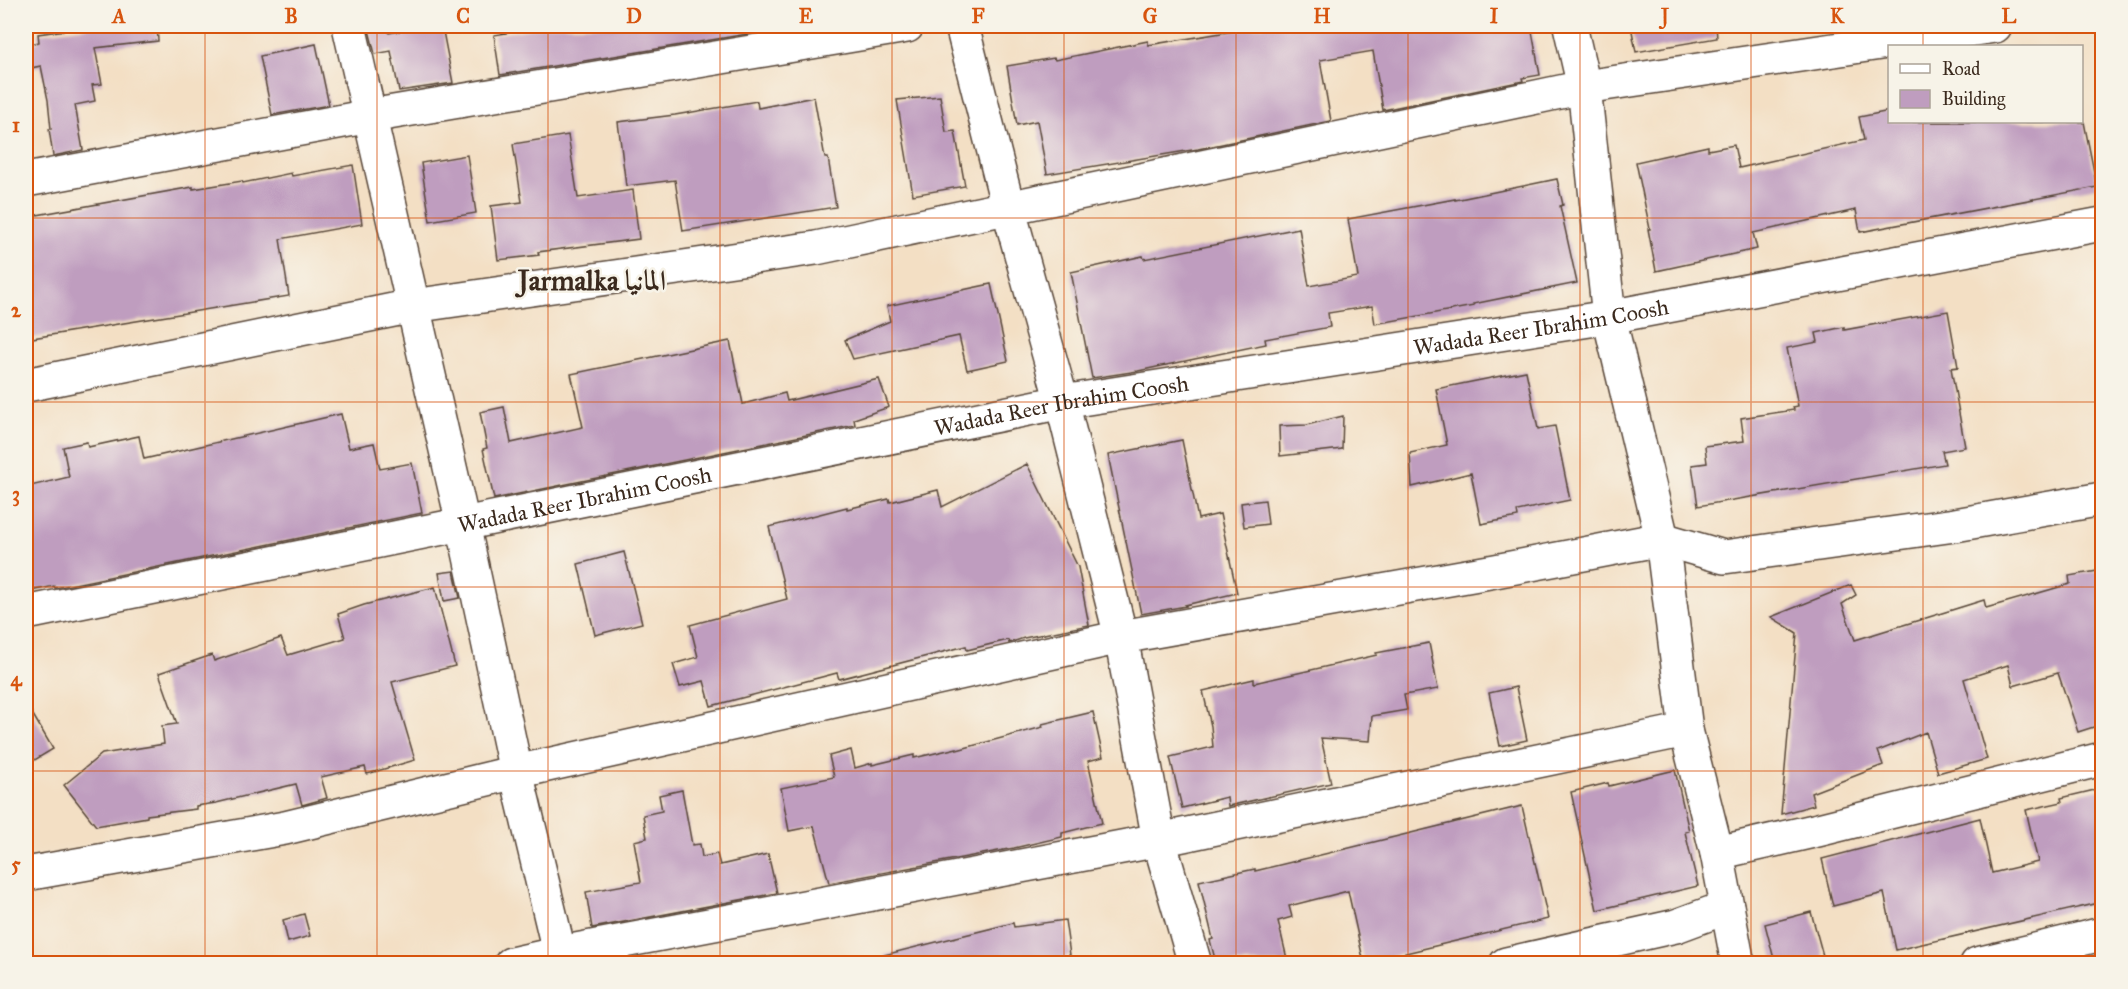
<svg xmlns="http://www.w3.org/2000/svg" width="2128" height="989" font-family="'IM FELL Great Primer',Amiri,serif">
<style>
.building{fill:#bf9dbf}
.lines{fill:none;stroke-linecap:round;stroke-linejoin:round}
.minor-casing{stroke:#574537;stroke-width:36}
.minor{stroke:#fff;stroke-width:33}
.grid{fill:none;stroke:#d7540e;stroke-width:1.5;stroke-opacity:0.55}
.labels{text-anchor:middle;stroke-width:5;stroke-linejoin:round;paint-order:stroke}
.street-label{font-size:22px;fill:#3b2a1e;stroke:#f7f3e8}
.district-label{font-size:28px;font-weight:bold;fill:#3b2a1e;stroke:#f7f3e8}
.neatline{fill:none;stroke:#d7540e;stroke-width:2}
.grid-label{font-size:20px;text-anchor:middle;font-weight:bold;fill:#d7540e}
</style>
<rect width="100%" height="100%" fill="#f7f3e8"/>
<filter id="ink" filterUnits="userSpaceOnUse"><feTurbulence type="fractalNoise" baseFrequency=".0167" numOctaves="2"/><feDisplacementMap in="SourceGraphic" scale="12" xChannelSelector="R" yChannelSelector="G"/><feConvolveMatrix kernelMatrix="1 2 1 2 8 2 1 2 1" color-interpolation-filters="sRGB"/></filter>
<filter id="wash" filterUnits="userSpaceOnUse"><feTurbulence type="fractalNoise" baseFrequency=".008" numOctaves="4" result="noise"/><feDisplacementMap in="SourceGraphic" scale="24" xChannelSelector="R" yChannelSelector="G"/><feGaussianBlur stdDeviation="1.35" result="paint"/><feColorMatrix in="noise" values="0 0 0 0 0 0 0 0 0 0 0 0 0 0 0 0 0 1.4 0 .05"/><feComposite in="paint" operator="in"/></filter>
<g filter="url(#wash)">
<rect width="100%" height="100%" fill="#f3dfc4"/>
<g id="blocks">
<!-- building -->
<path class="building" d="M 95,26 L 157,26 L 158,41 L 95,48 L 102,84 L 92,85 L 95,101 L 75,105 L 83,150 L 53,156 L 49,129 L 51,129 L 48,100 L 41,66 L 26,69 L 26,45 L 39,42 L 38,34 Z
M 368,26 L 387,26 L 389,33 L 430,26 L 442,26 L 453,83 L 399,91 L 391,51 L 375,54 Z
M 549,26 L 789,26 L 789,27 L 500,75 L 494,35 Z
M 1264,26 L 1531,26 L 1540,75 L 1522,78 L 1523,81 L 1383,110 L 1373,51 L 1320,60 L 1331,121 L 1198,149 L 1047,174 L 1037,121 L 1017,125 L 1007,66 L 1054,58 L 1055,60 L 1148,41 L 1148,45 Z
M 1631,26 L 1716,26 L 1717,38 L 1636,52 Z
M 316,44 L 329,105 L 272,115 L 260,56 Z
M 940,96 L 946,132 L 955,131 L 965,186 L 913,195 L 897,100 Z
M 814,97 L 825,158 L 828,158 L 836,207 L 683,231 L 675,180 L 626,186 L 618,122 L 675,115 L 757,101 L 758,108 Z
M 1890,111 L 1890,122 L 2084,122 L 2097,187 L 1860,232 L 1856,210 L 1753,233 L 1757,249 L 1656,271 L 1648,229 L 1650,229 L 1636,162 L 1708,146 L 1708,150 L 1734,145 L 1739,168 L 1864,140 L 1859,117 Z
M 568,135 L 578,198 L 633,190 L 639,239 L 538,252 L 539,255 L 498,260 L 491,206 L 522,202 L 513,144 Z
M 467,155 L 476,213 L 430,221 L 421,163 Z
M 353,165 L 362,224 L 280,239 L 289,296 L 26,339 L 26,217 L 193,187 L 193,189 L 242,181 L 243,183 L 291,173 L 292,176 Z
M 1557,179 L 1563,205 L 1560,206 L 1577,283 L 1473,304 L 1474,306 L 1375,324 L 1372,306 L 1328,313 L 1330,327 L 1265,339 L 1266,344 L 1138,371 L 1092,378 L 1071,272 L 1143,256 L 1144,259 L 1299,228 L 1309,286 L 1358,277 L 1348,219 L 1455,199 L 1455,200 Z
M 991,284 L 1008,361 L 967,370 L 959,336 L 853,359 L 845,340 L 890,321 L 887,306 Z
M 1948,311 L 1958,367 L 1951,368 L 1965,447 L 1942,451 L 1945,464 L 1698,506 L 1692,465 L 1707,463 L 1705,446 L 1744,441 L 1741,418 L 1794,410 L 1793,407 L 1798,406 L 1787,348 L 1818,342 L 1816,333 L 1844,327 L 1844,330 Z
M 730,341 L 743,404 L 785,393 L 787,401 L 879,379 L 889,407 L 854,419 L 855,425 L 494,499 L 483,449 L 487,448 L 480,412 L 504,407 L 511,443 L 583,427 L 571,374 Z
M 1526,371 L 1538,429 L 1555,426 L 1570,500 L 1517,511 L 1518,517 L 1481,524 L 1471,473 L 1412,487 L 1410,453 L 1447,445 L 1436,389 Z
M 341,414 L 349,448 L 374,443 L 380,469 L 412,463 L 422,513 L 55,588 L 54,586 L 26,592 L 26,487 L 69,477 L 63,447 L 87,442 L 88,447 L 139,436 L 144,459 Z
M 1343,416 L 1342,449 L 1280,456 L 1279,426 L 1307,425 Z
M 1182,440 L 1198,519 L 1220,514 L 1237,593 L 1185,605 L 1186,606 L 1141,614 L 1108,455 Z
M 1027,464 L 1078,567 L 1089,625 L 1024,638 L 1009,643 L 1008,640 L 967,650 L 966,646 L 839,679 L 837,673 L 711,706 L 704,681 L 680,687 L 673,664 L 698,657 L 690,625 L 787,599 L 769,527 L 847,507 L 847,509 L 889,499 L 890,502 L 938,490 L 942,507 Z
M 1265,500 L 1268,524 L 1244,527 L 1241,503 Z
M 624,552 L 642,623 L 595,635 L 578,564 Z
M 2103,570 L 2103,724 L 2078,732 L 2058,673 L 2013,686 L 2008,665 L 1964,679 L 1987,759 L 1938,773 L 1926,732 L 1878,751 L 1883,765 L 1811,793 L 1814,805 L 1781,814 L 1797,633 L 1771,617 L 1851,585 L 1856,595 L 1842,604 L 1855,640 L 1984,600 L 1986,608 L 2070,584 L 2069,576 Z
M 454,571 L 460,598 L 444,601 L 439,573 Z
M 435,587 L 455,666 L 392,682 L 415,760 L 367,774 L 365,767 L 321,777 L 327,798 L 302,805 L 296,784 L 216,803 L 196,806 L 196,809 L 147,815 L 147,817 L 96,826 L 64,785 L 102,754 L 164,744 L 162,726 L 177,724 L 159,673 L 212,655 L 214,661 L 281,638 L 288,655 L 345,638 L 338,614 L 364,605 Z
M 1429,643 L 1438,689 L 1404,695 L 1407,710 L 1372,716 L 1370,741 L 1321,738 L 1331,783 L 1228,806 L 1227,797 L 1182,808 L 1170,757 L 1213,747 L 1211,726 L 1203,691 L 1254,679 L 1254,683 L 1377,655 L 1376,653 Z
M 1516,687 L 1527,740 L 1500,746 L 1489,693 Z
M 26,703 L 53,749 L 33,761 L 26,748 Z
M 1093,712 L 1103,757 L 1088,761 L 1102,823 L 1062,833 L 1062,837 L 1014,848 L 829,883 L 814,826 L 789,831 L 781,788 L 834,777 L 829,756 L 851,750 L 855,768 L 872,763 L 872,765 L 914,755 L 914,758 L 957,748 L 957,750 L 1043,727 L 1042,724 Z
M 1675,770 L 1689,831 L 1685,832 L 1698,886 L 1597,910 L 1571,792 L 1608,783 L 1609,786 Z
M 2103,788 L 2103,902 L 1896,950 L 1884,893 L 1833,906 L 1822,859 L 1980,818 L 1992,873 L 2038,862 L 2026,810 L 2062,802 L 2061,798 Z
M 682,790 L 692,845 L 700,844 L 702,857 L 717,854 L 720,865 L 768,854 L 777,893 L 592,928 L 586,892 L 641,882 L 634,841 L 647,838 L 643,815 L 662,811 L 659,795 Z
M 1522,806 L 1548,919 L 1364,963 L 1348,891 L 1289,906 L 1292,917 L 1278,921 L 1288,963 L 1216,963 L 1210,940 L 1213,939 L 1199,881 L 1255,869 L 1255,871 Z
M 1811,912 L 1825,963 L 1775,963 L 1765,924 Z
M 304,914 L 310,936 L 288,942 L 283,920 Z
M 1065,920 L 1070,955 L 1066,956 L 1066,960 L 1053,963 L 885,963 L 884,955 L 1013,923 L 1014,927 Z"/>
</g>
</g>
<g filter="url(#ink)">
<use href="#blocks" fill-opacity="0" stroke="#574537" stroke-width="1.5"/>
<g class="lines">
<!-- minor casing -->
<g class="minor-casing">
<g id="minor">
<path d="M 349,26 L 463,524 L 516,772 L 562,964"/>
<path d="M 962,26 L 1008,207 L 1062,402 L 1121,637 L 1159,840 L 1195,964"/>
<path d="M 1570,26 L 1584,87 L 1609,317 L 1662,539 L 1686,730 L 1717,853 L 1738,964"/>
<path d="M 26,180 L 370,116 L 907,26"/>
<path d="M 26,385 L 413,306 L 816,248 L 1584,87 L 1995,26"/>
<path id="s1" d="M 26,613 L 1062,402 L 1609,317 L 2102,224"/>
<path d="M 1717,853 L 1818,830 L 2102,759"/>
<path d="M 26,874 L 285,828 L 516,772 L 1121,637 L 1495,571 L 1662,539 L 1724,557 L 1955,525 L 2102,499"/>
<path d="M 511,964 L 560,953 L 1159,840 L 1686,730"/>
<path d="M 1506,964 L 1676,926 L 1727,907"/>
<path d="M 1977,964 L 2102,934"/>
</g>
</g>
<!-- minor -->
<use href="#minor" class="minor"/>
</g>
</g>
<!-- grid -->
<path class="grid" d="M 205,26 L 205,964M 377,26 L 377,964M 548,26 L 548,964M 720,26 L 720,964M 892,26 L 892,964M 1064,26 L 1064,964M 1236,26 L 1236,964M 1408,26 L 1408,964M 1580,26 L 1580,964M 1751,26 L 1751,964M 1923,26 L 1923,46M 1923,122 L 1923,964M 26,218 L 2102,218M 26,402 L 2102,402M 26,587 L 2102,587M 26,771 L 2102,771"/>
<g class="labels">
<!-- street labels -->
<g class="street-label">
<text dy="8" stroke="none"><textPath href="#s1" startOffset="1542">Wadada Reer Ibrahim Coosh</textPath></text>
<text dy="8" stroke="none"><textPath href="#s1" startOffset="1056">Wadada Reer Ibrahim Coosh</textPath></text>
<text dy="8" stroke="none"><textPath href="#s1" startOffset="570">Wadada Reer Ibrahim Coosh</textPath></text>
</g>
<!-- district labels -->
<g class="district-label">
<text x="592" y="290">Jarmalka المانيا</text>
</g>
</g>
<!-- margin -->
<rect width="2128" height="989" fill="none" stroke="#f7f3e8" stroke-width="66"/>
<!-- legend -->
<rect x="1888" y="45" width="195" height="78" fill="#f7f3e8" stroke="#aca397" stroke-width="1.5"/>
<rect x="1900" y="64" width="30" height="9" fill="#ffffff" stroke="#aca397" stroke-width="1.5"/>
<text x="1942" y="75" font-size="18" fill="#3b2a1e">Road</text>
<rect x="1900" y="90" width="30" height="18" fill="#bf9dbf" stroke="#aca397" stroke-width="1.5"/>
<text x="1942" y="105" font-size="18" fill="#3b2a1e">Building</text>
<rect x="33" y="33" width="2062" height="923" class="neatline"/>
<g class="grid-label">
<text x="119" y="23">A</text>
<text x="291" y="23">B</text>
<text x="463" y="23">C</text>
<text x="634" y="23">D</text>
<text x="806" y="23">E</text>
<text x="978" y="23">F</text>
<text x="1150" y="23">G</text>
<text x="1322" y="23">H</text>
<text x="1494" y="23">I</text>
<text x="1665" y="23">J</text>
<text x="1837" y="23">K</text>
<text x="2009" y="23">L</text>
<text x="16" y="132">1</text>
<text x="16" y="317">2</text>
<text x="16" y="501">3</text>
<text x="16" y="686">4</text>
<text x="16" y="871">5</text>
</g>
</svg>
